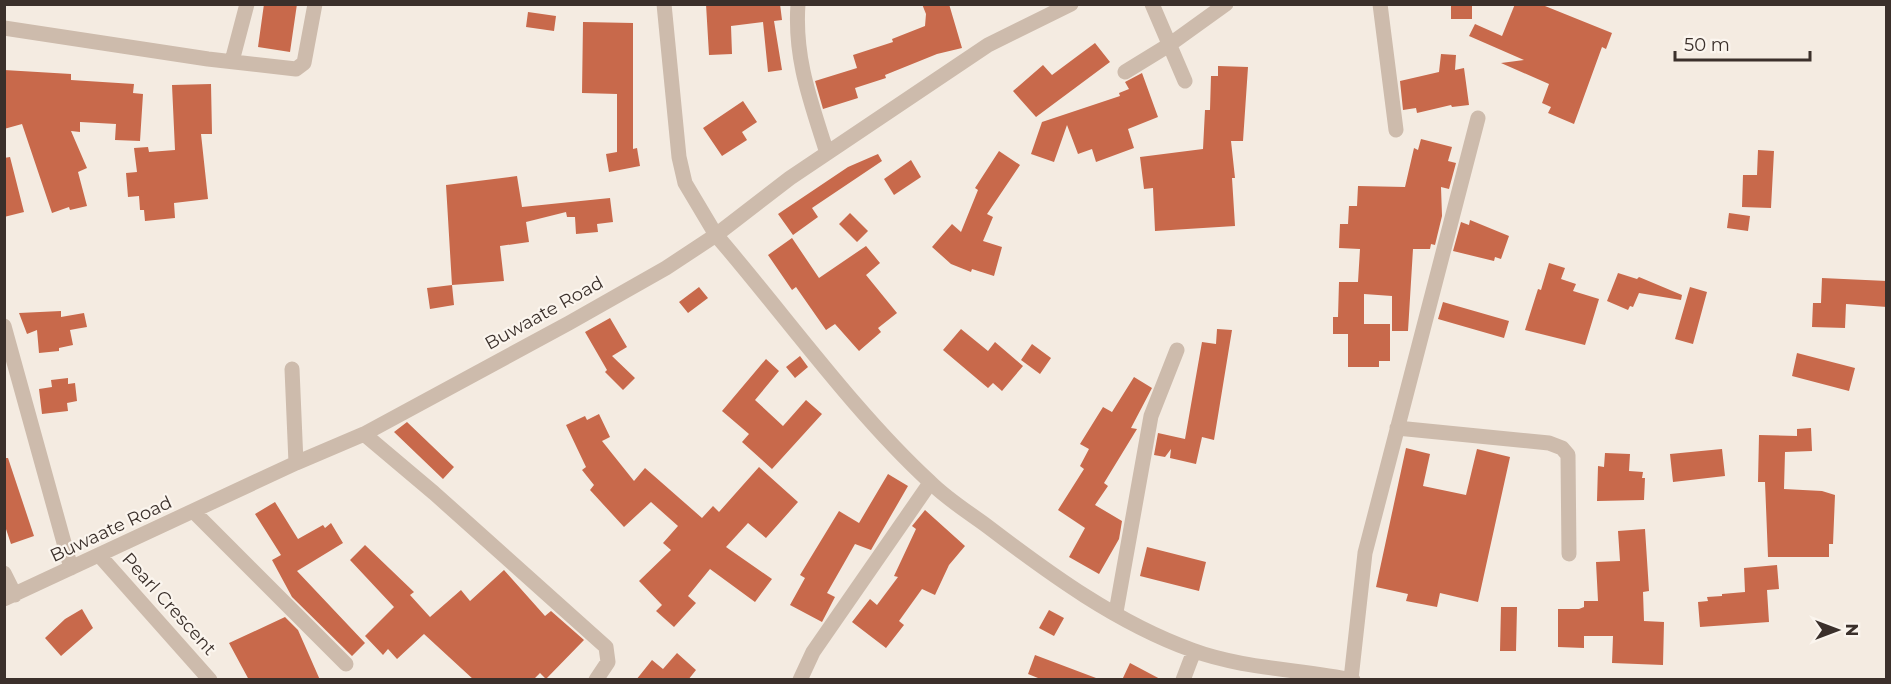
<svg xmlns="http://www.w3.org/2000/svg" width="1891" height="684" font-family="Montserrat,sans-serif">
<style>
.building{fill:#c8694b}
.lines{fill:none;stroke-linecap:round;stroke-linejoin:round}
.minor{stroke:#cdbbac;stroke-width:15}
.labels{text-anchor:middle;stroke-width:4.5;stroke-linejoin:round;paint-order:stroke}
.street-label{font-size:18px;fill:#3b302b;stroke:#fbf5ee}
</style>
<rect width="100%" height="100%" fill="#f4ebe1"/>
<!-- building -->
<path class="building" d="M 264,4 L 297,4 L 290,52 L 258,47 Z
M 706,4 L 780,4 L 782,20 L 774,21 L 782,70 L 768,72 L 763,22 L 731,26 L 732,54 L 709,55 Z
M 922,4 L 949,4 L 962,48 L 937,54 L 885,75 L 886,78 L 855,88 L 858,98 L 823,109 L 815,81 L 857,68 L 853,55 L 893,42 L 892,39 L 925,26 L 926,14 Z
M 1451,4 L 1472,4 L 1472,19 L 1451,19 Z
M 1515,4 L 1540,4 L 1612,33 L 1606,49 L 1602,47 L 1574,124 L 1548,113 L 1551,107 L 1542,103 L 1549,84 L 1501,63 L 1524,60 L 1469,36 L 1475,24 L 1502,36 Z
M 528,12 L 556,16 L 554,31 L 526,27 Z
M 583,22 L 633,23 L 633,149 L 637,148 L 640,166 L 609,172 L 606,154 L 617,152 L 617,94 L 582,93 Z
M 1095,43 L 1110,62 L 1036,117 L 1013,91 L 1043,65 L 1052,75 Z
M 1441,54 L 1456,55 L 1455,70 L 1464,68 L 1469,105 L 1452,107 L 1451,105 L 1417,113 L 1416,108 L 1403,110 L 1400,81 L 1439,72 Z
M 1218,66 L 1248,67 L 1243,141 L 1231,141 L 1235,178 L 1232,178 L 1235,226 L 1155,231 L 1153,188 L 1144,189 L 1140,157 L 1203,149 L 1205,110 L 1210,110 L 1211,76 L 1218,76 Z
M 4,70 L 71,74 L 71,80 L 134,84 L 133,93 L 143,94 L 140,141 L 115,140 L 116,124 L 80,122 L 80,132 L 71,131 L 87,168 L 78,172 L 87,206 L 70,210 L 69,207 L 52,213 L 22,124 L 4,129 Z
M 1142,73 L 1158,117 L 1128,129 L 1134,148 L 1096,162 L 1092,149 L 1078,154 L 1067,125 L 1054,162 L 1031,154 L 1042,122 L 1120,96 L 1119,93 L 1129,89 L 1125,82 Z
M 211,84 L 212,134 L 201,134 L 208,199 L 174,203 L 175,218 L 145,221 L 144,210 L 140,210 L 139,196 L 128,197 L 126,173 L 137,172 L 134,148 L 148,147 L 149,152 L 175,150 L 172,85 Z
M 743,101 L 757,122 L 742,132 L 747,140 L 722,156 L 703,128 Z
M 1421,139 L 1452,147 L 1448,161 L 1456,163 L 1449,189 L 1441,187 L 1442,216 L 1435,245 L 1431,244 L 1430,249 L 1413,249 L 1408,331 L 1392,331 L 1392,296 L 1364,294 L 1364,324 L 1390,324 L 1390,361 L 1379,361 L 1379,367 L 1348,367 L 1348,334 L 1333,334 L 1333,317 L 1338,317 L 1339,282 L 1358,282 L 1360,249 L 1339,248 L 1340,224 L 1348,224 L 1349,206 L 1357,206 L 1358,186 L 1405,187 L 1414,148 L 1418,150 Z
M 1758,150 L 1774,151 L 1771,208 L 1742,207 L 1743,175 L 1757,175 Z
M 999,151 L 1020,165 L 987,214 L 993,217 L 983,241 L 1002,247 L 994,276 L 972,269 L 971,272 L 951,264 L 932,247 L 952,224 L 961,232 L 978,190 L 975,188 Z
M 878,154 L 882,161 L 812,208 L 818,217 L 793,235 L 778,214 L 848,167 Z
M 10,157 L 24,212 L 4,217 L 4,158 Z
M 911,160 L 921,177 L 894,195 L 884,179 Z
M 517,176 L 522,207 L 610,198 L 613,222 L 597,224 L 598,232 L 576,234 L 575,217 L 567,217 L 566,212 L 526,222 L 529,242 L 500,246 L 504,281 L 452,285 L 446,185 Z
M 850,213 L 868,231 L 857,242 L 839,224 Z
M 1729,213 L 1750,216 L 1748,231 L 1727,228 Z
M 1470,220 L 1509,236 L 1501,259 L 1495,257 L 1494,261 L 1453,251 L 1461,222 L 1469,225 Z
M 792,238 L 819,278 L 866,246 L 880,263 L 866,275 L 897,313 L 878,328 L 881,332 L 859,351 L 835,324 L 826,330 L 796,287 L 792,290 L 768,255 Z
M 1549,263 L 1565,268 L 1561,279 L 1576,284 L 1573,291 L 1599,299 L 1585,345 L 1525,330 L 1538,289 L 1541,290 Z
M 1618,273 L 1637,279 L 1639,277 L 1682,295 L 1681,300 L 1639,293 L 1633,307 L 1630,306 L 1628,310 L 1607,301 Z
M 1822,278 L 1887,281 L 1887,307 L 1846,304 L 1845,328 L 1812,327 L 1813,303 L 1821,303 Z
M 452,285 L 454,305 L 430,309 L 427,288 Z
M 699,287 L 708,298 L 688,313 L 679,302 Z
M 1690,287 L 1707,292 L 1693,344 L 1675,339 Z
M 1443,302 L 1509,321 L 1504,338 L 1438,319 Z
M 61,311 L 61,317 L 84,313 L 87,327 L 70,330 L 73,345 L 59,348 L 59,351 L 39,353 L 37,330 L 27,334 L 19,313 Z
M 610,318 L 627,347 L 612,356 L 635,378 L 623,390 L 605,372 L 607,370 L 585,332 Z
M 961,329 L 988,351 L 995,342 L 1023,366 L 1002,391 L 993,383 L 988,388 L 943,350 Z
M 1217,329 L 1232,330 L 1214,440 L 1202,437 L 1196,464 L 1170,458 L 1171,449 L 1165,457 L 1154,455 L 1158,433 L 1185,439 L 1202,342 L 1216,344 Z
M 1032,344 L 1051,358 L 1040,374 L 1021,360 Z
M 1797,353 L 1855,368 L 1849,391 L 1792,376 Z
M 800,356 L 808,367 L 795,378 L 786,367 Z
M 766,359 L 779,371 L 755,400 L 783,426 L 806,400 L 822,414 L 772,469 L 742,442 L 749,434 L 722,411 Z
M 1134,377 L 1152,388 L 1131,428 L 1137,429 L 1104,483 L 1108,486 L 1095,505 L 1122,521 L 1119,539 L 1099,574 L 1069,557 L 1085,528 L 1058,510 L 1084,469 L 1080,466 L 1089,449 L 1080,444 L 1103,407 L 1112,412 Z
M 68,378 L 68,384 L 75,383 L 77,401 L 67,403 L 68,411 L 42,414 L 39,389 L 52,387 L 51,380 Z
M 599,414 L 610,437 L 602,441 L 634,481 L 645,468 L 702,518 L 713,506 L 719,512 L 759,467 L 798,502 L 766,538 L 748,523 L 726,547 L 772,579 L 755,602 L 710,569 L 688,596 L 696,603 L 674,627 L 656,611 L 662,605 L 639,581 L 671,550 L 663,543 L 678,526 L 651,502 L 624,527 L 590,490 L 594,485 L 582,470 L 586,467 L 566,425 L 585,416 L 587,420 Z
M 407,422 L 454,467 L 443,479 L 394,432 Z
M 1811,428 L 1812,451 L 1785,452 L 1784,489 L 1822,491 L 1835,495 L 1833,544 L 1829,544 L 1829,557 L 1768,557 L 1765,482 L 1758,482 L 1759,435 L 1797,436 L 1797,429 Z
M 1406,448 L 1430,454 L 1423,486 L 1466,495 L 1477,449 L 1510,457 L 1478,602 L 1440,593 L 1437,607 L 1406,601 L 1408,594 L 1376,587 Z
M 1722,449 L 1725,476 L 1673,482 L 1670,454 Z
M 1605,453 L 1630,454 L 1629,471 L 1643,472 L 1642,478 L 1645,478 L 1644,500 L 1597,501 L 1598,466 L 1604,467 Z
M 4,458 L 8,458 L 34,536 L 11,544 L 4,523 Z
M 888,474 L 908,486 L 871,550 L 855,544 L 827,593 L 835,597 L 822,622 L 790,605 L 805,578 L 800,575 L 839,511 L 859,523 Z
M 275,502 L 298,539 L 323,525 L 325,528 L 331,523 L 343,543 L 297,571 L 365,643 L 352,656 L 292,597 L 272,560 L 281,555 L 255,514 Z
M 925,510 L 965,546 L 949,565 L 935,595 L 922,589 L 899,621 L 904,625 L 886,648 L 852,622 L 870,599 L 877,605 L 898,577 L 894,576 L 916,529 L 912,526 Z
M 1645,529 L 1649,591 L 1643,592 L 1644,621 L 1664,622 L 1663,665 L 1612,663 L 1613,636 L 1584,636 L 1584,648 L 1558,647 L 1558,609 L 1579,609 L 1584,607 L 1584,601 L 1598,601 L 1596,562 L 1620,561 L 1618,531 Z
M 365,545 L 414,592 L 410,595 L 430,617 L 461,590 L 470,601 L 504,570 L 545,616 L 551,611 L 584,640 L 546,679 L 540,673 L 533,680 L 474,680 L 424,634 L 397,659 L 388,649 L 383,655 L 365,636 L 394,607 L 350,560 Z
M 1147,547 L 1206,562 L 1199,591 L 1140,576 Z
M 1777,565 L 1779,589 L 1767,590 L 1769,622 L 1700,627 L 1698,602 L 1708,601 L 1707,597 L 1722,596 L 1722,594 L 1745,592 L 1744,568 Z
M 1501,607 L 1517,607 L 1516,651 L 1500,651 Z
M 82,609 L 93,628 L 61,656 L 45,638 L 65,619 Z
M 1049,610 L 1064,618 L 1054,636 L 1039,628 Z
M 285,617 L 298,630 L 320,680 L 249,680 L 229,643 Z
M 677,653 L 696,670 L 688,680 L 636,680 L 652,660 L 663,669 Z
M 1035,655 L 1096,678 L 1095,680 L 1043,680 L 1028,674 Z
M 1130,663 L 1162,680 L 1122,680 Z"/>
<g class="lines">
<!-- minor -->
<path class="minor" d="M 664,4 L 679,157 L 685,183 L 716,235 C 785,315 853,411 930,482 C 947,499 968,512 987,526 C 1050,574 1117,623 1192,650 C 1243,669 1300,669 1353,680
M 798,4 C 794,59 811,102 827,153
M 1152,4 L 1185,81
M 1380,4 L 1396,130
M 4,28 L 208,59 L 296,69 L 304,63 L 315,4
M 232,61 L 247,4
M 1125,72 L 1169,45 L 1226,4
M 4,326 L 71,568
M 292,369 L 296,463
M 1397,428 L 1549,443 L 1562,448 L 1568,455 L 1569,554
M 364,434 L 434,493 L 606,647 L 608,662 L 596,680
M 194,512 L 346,664
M 99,555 L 210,680
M 4,573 L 15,595
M 4,599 L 296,463 L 364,434 L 569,323 L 666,268 L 716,235 L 790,178 L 988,45 L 1071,4
M 1116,612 L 1151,416 L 1177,350
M 1351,679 L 1365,553 L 1478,118
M 800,680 L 813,652 L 930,483
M 1183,680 L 1194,651"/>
</g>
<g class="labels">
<!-- street labels -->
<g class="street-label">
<text transform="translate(544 313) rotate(-29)" y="6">Buwaate Road</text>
<text transform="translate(111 529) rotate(-25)" y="6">Buwaate Road</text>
<text transform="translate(169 604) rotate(48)" y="6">Pearl Crescent</text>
</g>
</g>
<!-- border -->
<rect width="1891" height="684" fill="none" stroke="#3b302b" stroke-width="12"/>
<!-- north arrow -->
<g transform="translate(1837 630) rotate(90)" stroke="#fbf5ee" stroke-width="4.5" paint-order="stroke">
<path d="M0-4.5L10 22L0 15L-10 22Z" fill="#3b302b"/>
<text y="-9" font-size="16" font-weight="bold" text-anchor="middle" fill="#3b302b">N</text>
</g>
<!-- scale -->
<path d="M1675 51v9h135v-9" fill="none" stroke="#3b302b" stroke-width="3"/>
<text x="1684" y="51" font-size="18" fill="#3b302b" stroke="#fbf5ee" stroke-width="4.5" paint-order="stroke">50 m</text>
</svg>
